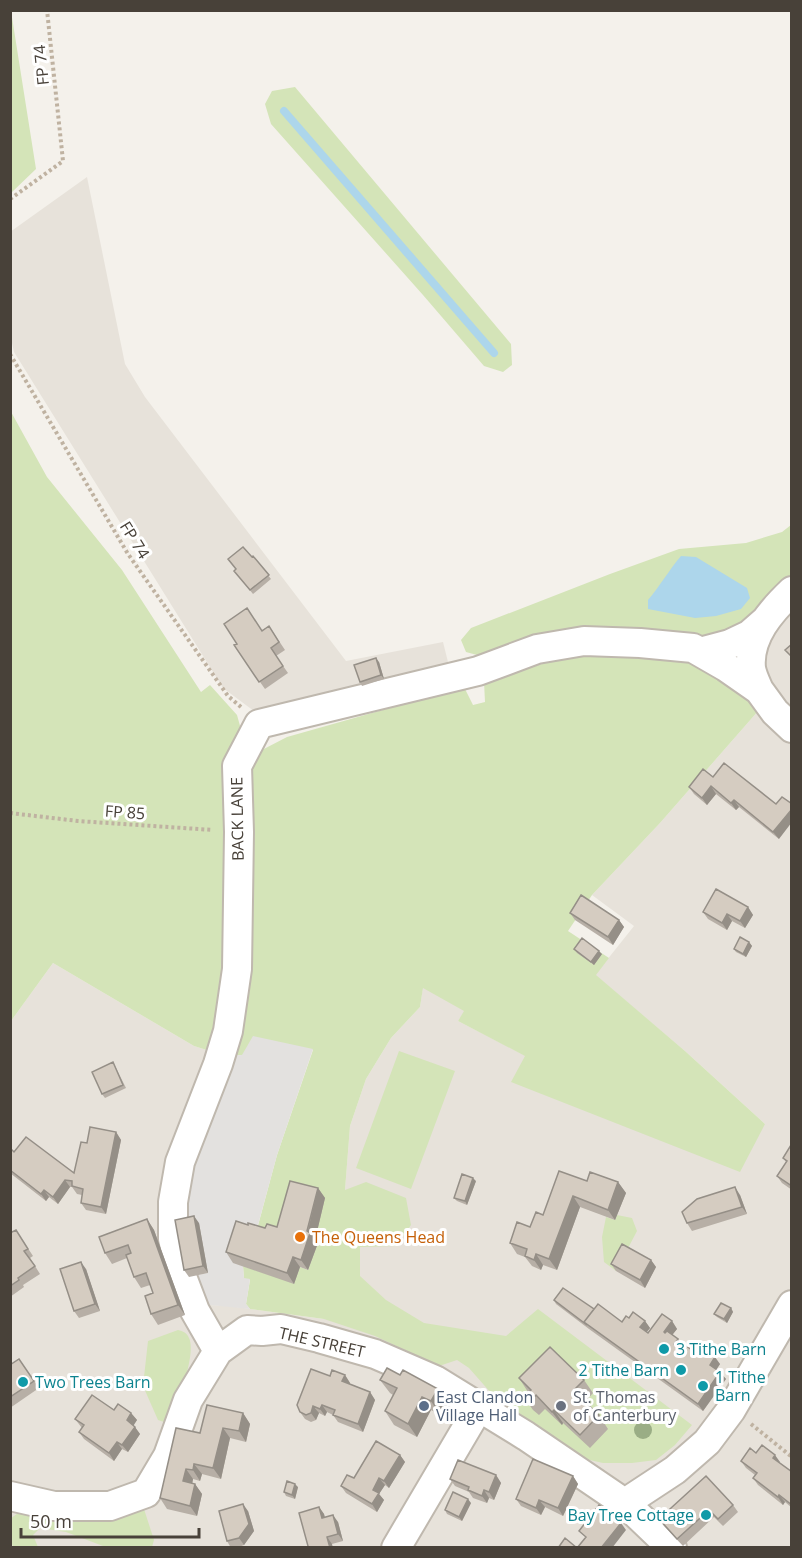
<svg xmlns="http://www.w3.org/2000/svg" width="802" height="1558" font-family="'Open Sans',sans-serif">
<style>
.residential{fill:#e7e2da}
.green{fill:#d4e4b8}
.parking{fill:#e3e1df}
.water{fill:#add6eb}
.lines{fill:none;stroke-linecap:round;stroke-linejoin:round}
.stream{stroke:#add6eb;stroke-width:8}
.minor-casing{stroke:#bfb8ae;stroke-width:32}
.path{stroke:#bfb2a1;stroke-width:4;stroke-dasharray:3 3;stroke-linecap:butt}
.minor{stroke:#fff;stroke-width:28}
.tree{fill:#9aad85}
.wall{fill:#b7afa6}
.shaded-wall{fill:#958f87}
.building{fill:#d5ccc1;stroke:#958f87;stroke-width:1.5}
.food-dot{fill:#e8710a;stroke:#fff;stroke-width:2}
.culture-dot{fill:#0f9aa8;stroke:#fff;stroke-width:2}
.service-dot{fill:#5c6f8a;stroke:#fff;stroke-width:2}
.worship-dot{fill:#6b7280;stroke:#fff;stroke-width:2}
.labels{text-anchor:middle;stroke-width:6;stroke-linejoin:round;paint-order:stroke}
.street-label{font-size:16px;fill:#484139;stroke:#fff}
.food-label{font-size:16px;fill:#c56008;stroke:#fff;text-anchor:start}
.culture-label{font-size:16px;fill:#0d838f;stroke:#fff;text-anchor:start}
.service-label{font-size:16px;fill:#4e5e75;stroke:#fff;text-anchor:start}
.worship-label{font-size:16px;fill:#5b616d;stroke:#fff;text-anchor:start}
</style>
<rect width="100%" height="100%" fill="#f4f1eb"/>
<!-- residential -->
<path class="residential" d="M 87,177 L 125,364 L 145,397 L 346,661 L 443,642 L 450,670 L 262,717 L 223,688 L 14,352 L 10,334 L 10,232 Z
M 791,581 L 791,1547 L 11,1548 L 11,1021 L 53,963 L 194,1046 L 226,1056 L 189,1277 L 210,1305 L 229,1306 L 324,1319 L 345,1190 L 350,1126 L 366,1079 L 391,1038 L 420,1007 L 423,987 L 465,1011 L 458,1021 L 526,1056 L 512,1082 L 765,1124 L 685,1051 L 595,975 L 634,926 L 592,895 L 660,823 L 759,710 L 719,678 Z"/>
<!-- green -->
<path class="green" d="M 11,11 L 36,169 L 11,193 L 10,11 Z
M 295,87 L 511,344 L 512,365 L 503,372 L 484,366 L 423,295 L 271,124 L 265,104 L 272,91 Z
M 10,410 L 47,477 L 122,570 L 201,692 L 210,685 L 237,715 L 242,733 L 234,915 L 253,925 L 251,773 L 260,751 L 287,737 L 464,687 L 473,705 L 485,702 L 484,682 L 577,653 L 686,660 L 719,678 L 759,710 L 660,823 L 592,895 L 568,931 L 609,958 L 596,975 L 685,1051 L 765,1124 L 740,1172 L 511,1082 L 525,1056 L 458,1021 L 464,1011 L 423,988 L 420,1007 L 391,1038 L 366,1079 L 350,1126 L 345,1190 L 366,1182 L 406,1198 L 411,1225 L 396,1246 L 360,1247 L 360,1276 L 386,1300 L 424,1323 L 506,1336 L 538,1309 L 692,1425 L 675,1445 L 656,1460 L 632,1463 L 603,1463 L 581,1458 L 521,1420 L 498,1401 L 469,1368 L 457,1360 L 439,1366 L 375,1336 L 324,1319 L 250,1309 L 246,1304 L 250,1280 L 244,1279 L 243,1266 L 294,1283 L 300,1267 L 308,1270 L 317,1243 L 256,1233 L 277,1155 L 313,1050 L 226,1056 L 194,1046 L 53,963 L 11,1021 Z
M 791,525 L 791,581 L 732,633 L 695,638 L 581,626 L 477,655 L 466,652 L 461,640 L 471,628 L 610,574 L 679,549 L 746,543 L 782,532 Z
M 399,1051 L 455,1071 L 411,1189 L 356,1168 Z
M 617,1215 L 632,1218 L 637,1231 L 616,1271 L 604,1262 L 602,1237 L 606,1217 L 615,1220 Z
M 178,1330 C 183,1331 187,1333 189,1338 C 197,1354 176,1407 170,1424 L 158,1420 L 143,1386 L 148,1341 Z
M 144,1509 L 154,1540 L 152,1547 L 104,1547 L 103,1546 L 66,1532 L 40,1528 L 33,1535 L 38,1547 L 13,1547 L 11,1541 L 10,1519 L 18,1513 L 80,1516 L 110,1515 Z"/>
<!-- parking -->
<path class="parking" d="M 253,1036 L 313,1049 L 277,1155 L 255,1236 L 233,1262 L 243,1266 L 244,1278 L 250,1279 L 246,1304 L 250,1309 L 210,1305 L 198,1294 L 189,1277 L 208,1273 L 199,1224 L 183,1226 L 192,1161 L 226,1056 L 242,1055 Z"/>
<!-- water -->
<path class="water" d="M 681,556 L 696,557 L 747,588 L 750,598 L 741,609 L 716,616 L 695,618 L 648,609 L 648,600 C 660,586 669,570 681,556 Z"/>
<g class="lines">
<!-- stream -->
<path class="stream" d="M 284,111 L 494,353"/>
<!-- minor casing -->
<g class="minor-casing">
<path id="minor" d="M 700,652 L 730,644 L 749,635 L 765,621
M 759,690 C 756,683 752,675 751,668 C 748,637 771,611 792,591
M 218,1351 L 195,1311 L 181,1274 L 173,1239 L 173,1202 L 180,1162 L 218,1064 L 228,1031 L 237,969 L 239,832 L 237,766 L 259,724 L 478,671 L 537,649 L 584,641 L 640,643 L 693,648 L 726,667 L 759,690 L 775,712 L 792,728
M 10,1496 L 54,1506 L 110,1506 L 146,1493 L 168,1456 L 188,1400 L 218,1351 L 247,1330 L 262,1331 L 281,1329 L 319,1338 L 375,1354 L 435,1380 L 526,1436 L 626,1504 L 672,1548
M 626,1504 L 634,1497 L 675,1470 L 707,1442 L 731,1410 L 792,1305
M 396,1548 L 479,1407"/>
</g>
<!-- path -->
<path class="path" d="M 10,199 L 63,161 L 47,10
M 10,354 L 128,554 L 228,696 L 241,707
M 10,813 L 78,821 L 213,830
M 751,1424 L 792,1457"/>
<!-- minor -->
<use href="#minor" class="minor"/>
</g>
<!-- trees -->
<circle class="tree" cx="643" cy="1430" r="9"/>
<!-- wall -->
<path class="wall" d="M 253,556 L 271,579 L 253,594 L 237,574 Z
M 269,626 L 285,650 L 276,656 L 288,673 L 265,689 L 234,645 Z
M 379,662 L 384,679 L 362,686 L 360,682 Z
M 713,777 L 776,804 L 779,839 L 739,807 L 736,810 L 716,794 L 707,805 L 694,794 L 689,787 Z
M 748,907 L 753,915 L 745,928 L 732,921 L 727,930 L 708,919 L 703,912 Z
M 570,913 L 619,920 L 624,927 L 613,945 L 575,920 Z
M 749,942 L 752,946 L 746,957 L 736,952 L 734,949 Z
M 574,949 L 602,954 L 594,965 L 577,953 Z
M 115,1066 L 126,1088 L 105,1098 L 102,1094 Z
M 116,1132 L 121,1140 L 106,1214 L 86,1210 L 81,1203 L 82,1195 L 77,1194 L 72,1187 L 70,1187 L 58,1204 L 49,1197 L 46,1201 L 10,1173 L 10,1148 L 14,1152 L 74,1173 L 87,1143 Z
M 791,1145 L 792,1190 L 782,1183 L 777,1176 L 786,1162 L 783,1158 Z
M 476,1181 L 467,1205 L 457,1201 L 454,1198 Z
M 587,1181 L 618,1182 L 626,1193 L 615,1220 L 580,1207 L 557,1270 L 543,1265 L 541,1270 L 532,1266 L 525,1257 L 517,1254 L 510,1243 L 530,1227 L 543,1215 Z
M 318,1188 L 325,1198 L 315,1240 L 318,1243 L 308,1270 L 300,1267 L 294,1284 L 233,1263 L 226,1252 L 248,1225 L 265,1228 L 277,1227 Z
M 740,1195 L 747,1214 L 692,1231 L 687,1223 Z
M 147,1219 L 154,1230 L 185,1315 L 158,1325 L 151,1314 L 153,1293 L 150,1285 L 141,1288 L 134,1277 L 127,1258 L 112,1264 L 105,1253 Z
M 199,1223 L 208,1273 L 189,1277 L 184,1270 Z
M 16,1230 L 33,1256 L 30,1258 L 40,1274 L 23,1285 L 24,1287 L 10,1297 L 10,1233 Z
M 651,1260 L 656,1267 L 645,1288 L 616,1271 L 611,1264 Z
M 86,1269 L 100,1311 L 79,1318 L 74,1311 Z
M 554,1300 L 594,1309 L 622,1322 L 629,1318 L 645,1321 L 650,1328 L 647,1332 L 648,1333 L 672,1321 L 677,1329 L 672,1335 L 683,1346 L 681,1349 L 683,1350 L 698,1354 L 720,1364 L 716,1369 L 726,1379 L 703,1411 L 589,1329 L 556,1304 Z
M 731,1308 L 733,1312 L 727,1323 L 717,1317 L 714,1314 Z
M 19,1359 L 39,1388 L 10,1408 L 10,1365 Z
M 345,1375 L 350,1383 L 349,1384 L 370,1392 L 375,1400 L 363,1432 L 338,1422 L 333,1415 L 327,1412 L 325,1416 L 319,1413 L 316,1420 L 311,1422 L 305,1419 L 300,1412 L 330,1376 Z
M 400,1375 L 438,1389 L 447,1402 L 440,1415 L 431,1410 L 417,1437 L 394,1425 L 385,1411 L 393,1395 L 390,1393 L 380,1380 Z
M 519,1378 L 584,1380 L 593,1393 L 585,1402 L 599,1415 L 608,1429 L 590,1448 L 563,1423 L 562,1425 L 545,1409 L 539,1415 L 533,1410 L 524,1397 L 528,1392 Z
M 114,1410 L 131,1413 L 137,1420 L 133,1425 L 140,1434 L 128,1452 L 122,1449 L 114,1461 L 84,1439 L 79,1432 L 82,1428 L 75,1419 Z
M 243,1413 L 250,1424 L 246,1442 L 230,1438 L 221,1479 L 202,1474 L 200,1481 L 193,1479 L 192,1483 L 195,1484 L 202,1494 L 197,1516 L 167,1509 L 160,1498 L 200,1433 Z
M 400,1455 L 405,1462 L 389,1488 L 385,1485 L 379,1494 L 384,1500 L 377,1512 L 346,1493 L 341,1486 Z
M 741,1461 L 780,1462 L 780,1463 L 792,1472 L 792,1508 L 785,1502 L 783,1505 L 758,1485 L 753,1478 L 755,1475 L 746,1468 Z
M 496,1475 L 501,1483 L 494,1500 L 489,1498 L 487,1503 L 473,1498 L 469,1492 L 455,1486 L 450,1479 Z
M 573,1476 L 578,1484 L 563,1516 L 545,1507 L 541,1515 L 521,1506 L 516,1499 Z
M 298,1487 L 295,1499 L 286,1496 L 284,1492 Z
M 471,1503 L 462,1521 L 447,1514 L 445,1510 Z
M 733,1505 L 738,1512 L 723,1526 L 714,1517 L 683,1546 L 664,1526 L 659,1519 Z
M 319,1507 L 324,1514 L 325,1518 L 338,1522 L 343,1541 L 332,1544 L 308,1546 Z
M 248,1511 L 254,1531 L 244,1545 L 236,1548 L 231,1548 L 227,1541 Z"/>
<!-- shaded-wall -->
<path class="shaded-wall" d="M 376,658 L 379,662 L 384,679 L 381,675 Z
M 711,786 L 716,794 L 707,805 L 702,798 Z
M 734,800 L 739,807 L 736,810 L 731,803 Z
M 792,809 L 792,822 L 779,839 L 773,832 Z
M 748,907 L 753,915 L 745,928 L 740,921 Z
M 727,914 L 732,921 L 727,930 L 722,923 Z
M 619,920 L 624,927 L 613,945 L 608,937 Z
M 749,942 L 752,946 L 746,957 L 743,954 Z
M 599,951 L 602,954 L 594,965 L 591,962 Z
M 116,1132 L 121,1140 L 106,1214 L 101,1207 Z
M 473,1178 L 476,1181 L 467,1205 L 465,1201 Z
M 65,1180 L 70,1187 L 58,1204 L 53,1197 Z
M 618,1182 L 626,1193 L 615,1220 L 608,1210 Z
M 735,1187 L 740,1195 L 747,1214 L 742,1207 Z
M 318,1188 L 325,1198 L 315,1240 L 318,1243 L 308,1270 L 301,1260 Z
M 44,1190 L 49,1197 L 46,1201 L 41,1194 Z
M 573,1196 L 580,1207 L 557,1270 L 549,1259 Z
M 194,1216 L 199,1223 L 208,1273 L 203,1266 Z
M 147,1219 L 154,1230 L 185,1315 L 178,1305 Z
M 536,1254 L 543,1265 L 541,1270 L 534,1260 Z
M 293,1257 L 300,1267 L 294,1284 L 287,1273 Z
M 651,1260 L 656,1267 L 645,1288 L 640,1280 Z
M 81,1262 L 86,1269 L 100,1311 L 95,1304 Z
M 731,1308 L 733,1312 L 727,1323 L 724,1319 Z
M 645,1321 L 650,1328 L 645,1334 L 640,1327 Z
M 672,1321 L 677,1329 L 669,1339 L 664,1332 Z
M 678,1339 L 683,1346 L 679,1351 L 674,1344 Z
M 715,1357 L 720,1364 L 715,1372 L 710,1365 Z
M 720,1372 L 726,1379 L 703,1411 L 698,1404 Z
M 345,1375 L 350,1383 L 348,1389 L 342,1381 Z
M 438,1389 L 447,1402 L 440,1415 L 431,1401 Z
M 370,1392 L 375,1400 L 363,1432 L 358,1424 Z
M 422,1397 L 431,1410 L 417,1437 L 408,1424 Z
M 322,1405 L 327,1412 L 325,1416 L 320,1409 Z
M 313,1406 L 319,1413 L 316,1420 L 311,1413 Z
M 554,1410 L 563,1423 L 562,1425 L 552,1412 Z
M 131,1413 L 137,1420 L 132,1428 L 127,1420 Z
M 243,1413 L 250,1424 L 246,1442 L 239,1431 Z
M 135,1427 L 140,1434 L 128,1452 L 122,1445 Z
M 223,1428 L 230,1438 L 221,1479 L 213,1468 Z
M 117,1442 L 122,1449 L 114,1461 L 109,1453 Z
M 400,1455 L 405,1462 L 389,1488 L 384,1481 Z
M 775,1455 L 780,1462 L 778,1465 L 773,1458 Z
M 194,1464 L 202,1474 L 200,1481 L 193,1470 Z
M 186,1469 L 193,1479 L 191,1491 L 183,1481 Z
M 496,1475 L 501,1483 L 494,1500 L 489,1492 Z
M 573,1476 L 578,1484 L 563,1516 L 558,1508 Z
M 379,1478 L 385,1485 L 379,1494 L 384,1500 L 377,1512 L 372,1504 L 373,1490 Z
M 195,1484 L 202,1494 L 197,1516 L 190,1506 Z
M 295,1484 L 298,1487 L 295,1499 L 292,1495 Z
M 484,1490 L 489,1498 L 487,1503 L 482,1496 Z
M 779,1495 L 785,1502 L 783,1505 L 778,1497 Z
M 468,1499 L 471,1503 L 462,1521 L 459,1517 Z
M 539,1500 L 545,1507 L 541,1515 L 536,1508 Z
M 243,1504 L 248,1511 L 254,1531 L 244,1545 L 239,1538 Z
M 319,1507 L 324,1514 L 327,1526 L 322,1518 Z
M 333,1515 L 338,1522 L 343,1541 L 338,1534 Z
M 621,1523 L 626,1530 L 612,1548 L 601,1548 Z
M 327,1537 L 332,1544 L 333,1548 L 330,1548 Z"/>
<!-- building -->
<path class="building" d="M 243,547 L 252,557 L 253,556 L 269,575 L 250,590 L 234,571 L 236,569 L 228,559 Z
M 247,608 L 262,631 L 269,626 L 279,642 L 271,648 L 283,666 L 259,682 L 234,645 L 237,644 L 224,624 Z
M 792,644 L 792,657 L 785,650 Z
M 376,658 L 381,675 L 360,682 L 354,665 Z
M 724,763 L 776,804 L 782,797 L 792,804 L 792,809 L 773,832 L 734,800 L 731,803 L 711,786 L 702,798 L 689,787 L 703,769 L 713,777 Z
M 716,889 L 748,907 L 740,921 L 727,914 L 722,923 L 703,912 Z
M 581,895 L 619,920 L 608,937 L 570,913 Z
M 740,937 L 749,942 L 743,954 L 734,949 Z
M 582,938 L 599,951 L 591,962 L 574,949 Z
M 113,1062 L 123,1085 L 102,1094 L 92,1072 Z
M 90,1127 L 116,1132 L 101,1207 L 81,1203 L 83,1189 L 72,1186 L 72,1181 L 65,1180 L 53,1197 L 44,1190 L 41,1194 L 10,1170 L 10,1148 L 14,1152 L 26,1137 L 74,1173 L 81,1142 L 87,1143 Z
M 791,1145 L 792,1146 L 792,1186 L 777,1176 L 787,1161 L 783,1158 Z
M 559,1171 L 587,1181 L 590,1172 L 618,1182 L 608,1210 L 573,1196 L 549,1259 L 536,1254 L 534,1260 L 525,1256 L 527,1249 L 510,1243 L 517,1222 L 530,1227 L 536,1212 L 543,1215 Z
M 462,1174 L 473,1178 L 465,1201 L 454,1198 Z
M 290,1181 L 318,1188 L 307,1231 L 310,1233 L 301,1260 L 293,1257 L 287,1273 L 226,1252 L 236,1221 L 248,1225 L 248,1223 L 265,1228 L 267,1224 L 277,1227 Z
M 735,1187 L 742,1207 L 687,1223 L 682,1212 L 697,1199 Z
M 194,1216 L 203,1266 L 184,1270 L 175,1220 Z
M 147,1219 L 178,1305 L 151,1314 L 145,1296 L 153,1293 L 146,1273 L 134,1277 L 126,1255 L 131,1253 L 128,1245 L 105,1253 L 99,1237 Z
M 16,1230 L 28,1249 L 24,1251 L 35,1266 L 18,1278 L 19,1280 L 10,1286 L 10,1233 Z
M 622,1244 L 651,1260 L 640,1280 L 611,1264 Z
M 81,1262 L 95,1304 L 74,1311 L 60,1269 Z
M 563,1288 L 594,1309 L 584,1322 L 587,1325 L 554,1300 Z
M 721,1303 L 731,1308 L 724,1319 L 714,1314 Z
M 598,1304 L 622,1322 L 626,1316 L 629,1318 L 633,1312 L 645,1321 L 640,1327 L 648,1333 L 662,1314 L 672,1321 L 664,1332 L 665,1333 L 667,1331 L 678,1339 L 674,1344 L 683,1350 L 686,1346 L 698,1354 L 702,1348 L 715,1357 L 710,1365 L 720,1372 L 698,1404 L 584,1322 Z
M 550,1347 L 584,1380 L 573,1391 L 599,1415 L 580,1435 L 554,1410 L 552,1412 L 536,1395 L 529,1402 L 524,1397 L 531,1390 L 519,1378 Z
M 19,1359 L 34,1381 L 10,1397 L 10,1365 Z
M 387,1368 L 400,1375 L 403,1370 L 438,1389 L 431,1401 L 422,1397 L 408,1424 L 385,1411 L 397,1388 L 380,1380 Z
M 311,1369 L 330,1376 L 332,1370 L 345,1375 L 342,1381 L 370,1392 L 358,1424 L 333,1415 L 335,1410 L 322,1405 L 320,1409 L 313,1406 L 311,1413 L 306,1415 L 300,1412 L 297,1405 Z
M 92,1395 L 114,1410 L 118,1404 L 131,1413 L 127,1420 L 135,1427 L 122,1445 L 117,1442 L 109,1453 L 79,1432 L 84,1425 L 75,1419 Z
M 207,1405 L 243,1413 L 239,1431 L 223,1428 L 213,1468 L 194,1464 L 193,1470 L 186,1469 L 183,1481 L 195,1484 L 190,1506 L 160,1498 L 176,1428 L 200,1433 Z
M 376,1441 L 400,1455 L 384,1481 L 379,1478 L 373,1490 L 379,1493 L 372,1504 L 341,1486 L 347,1475 L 354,1478 Z
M 762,1445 L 775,1455 L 773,1458 L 792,1472 L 792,1505 L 779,1495 L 778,1497 L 753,1478 L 757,1473 L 741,1461 L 750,1448 L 756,1453 Z
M 533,1459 L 573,1476 L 558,1508 L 539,1500 L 536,1508 L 516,1499 Z
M 458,1460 L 496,1475 L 489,1492 L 484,1490 L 482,1496 L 468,1490 L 469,1487 L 450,1479 Z
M 706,1476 L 733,1505 L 718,1519 L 709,1510 L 677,1539 L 659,1519 Z
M 287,1481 L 295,1484 L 292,1495 L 284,1492 Z
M 453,1492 L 468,1499 L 459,1517 L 445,1510 Z
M 243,1504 L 249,1524 L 239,1538 L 227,1541 L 219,1511 Z
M 599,1505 L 621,1523 L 601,1548 L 577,1548 L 586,1537 L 579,1531 Z
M 319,1507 L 322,1518 L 333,1515 L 338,1534 L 327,1537 L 330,1548 L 303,1548 L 308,1546 L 299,1513 Z
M 565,1538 L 577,1548 L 558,1548 Z"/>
<!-- markers -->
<circle class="food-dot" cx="300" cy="1237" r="6"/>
<g class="culture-dot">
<circle cx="664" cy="1349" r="6"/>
<circle cx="681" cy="1370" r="6"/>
<circle cx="23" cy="1382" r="6"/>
<circle cx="703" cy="1386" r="6"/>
<circle cx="706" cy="1515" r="6"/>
</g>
<circle class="service-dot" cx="424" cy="1406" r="6"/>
<circle class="worship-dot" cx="561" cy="1406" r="6"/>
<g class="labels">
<!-- street labels -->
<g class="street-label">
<text transform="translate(41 65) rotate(-96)" y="6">FP 74</text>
<text transform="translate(135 540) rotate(58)" y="6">FP 74</text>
<text transform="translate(125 812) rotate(4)" y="6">FP 85</text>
<text transform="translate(237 819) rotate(-91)" y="6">BACK LANE</text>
<text transform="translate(322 1342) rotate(13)" y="6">THE STREET</text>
</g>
<!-- food labels -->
<g class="food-label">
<text x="312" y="1243">The Queens Head</text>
</g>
<!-- culture labels -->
<g class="culture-label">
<text x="676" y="1355">3 Tithe Barn</text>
<text x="669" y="1376" text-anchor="end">2 Tithe Barn</text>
<text x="715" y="1383">1 Tithe<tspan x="715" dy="18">Barn</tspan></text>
<text x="35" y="1388">Two Trees Barn</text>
<text x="694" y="1521" text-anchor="end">Bay Tree Cottage</text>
</g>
<!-- service labels -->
<g class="service-label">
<text x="436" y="1403">East Clandon<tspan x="436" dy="18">Village Hall</tspan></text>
</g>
<!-- worship labels -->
<g class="worship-label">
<text x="573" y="1403">St. Thomas<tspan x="573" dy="18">of Canterbury</tspan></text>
</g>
</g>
<!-- border -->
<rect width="802" height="1558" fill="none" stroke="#484139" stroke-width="24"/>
<!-- scale -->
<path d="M21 1528v9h178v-9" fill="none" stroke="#484139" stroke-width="3"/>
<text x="30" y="1528" font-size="18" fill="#484139" stroke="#ffffff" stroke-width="4.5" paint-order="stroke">50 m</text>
</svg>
